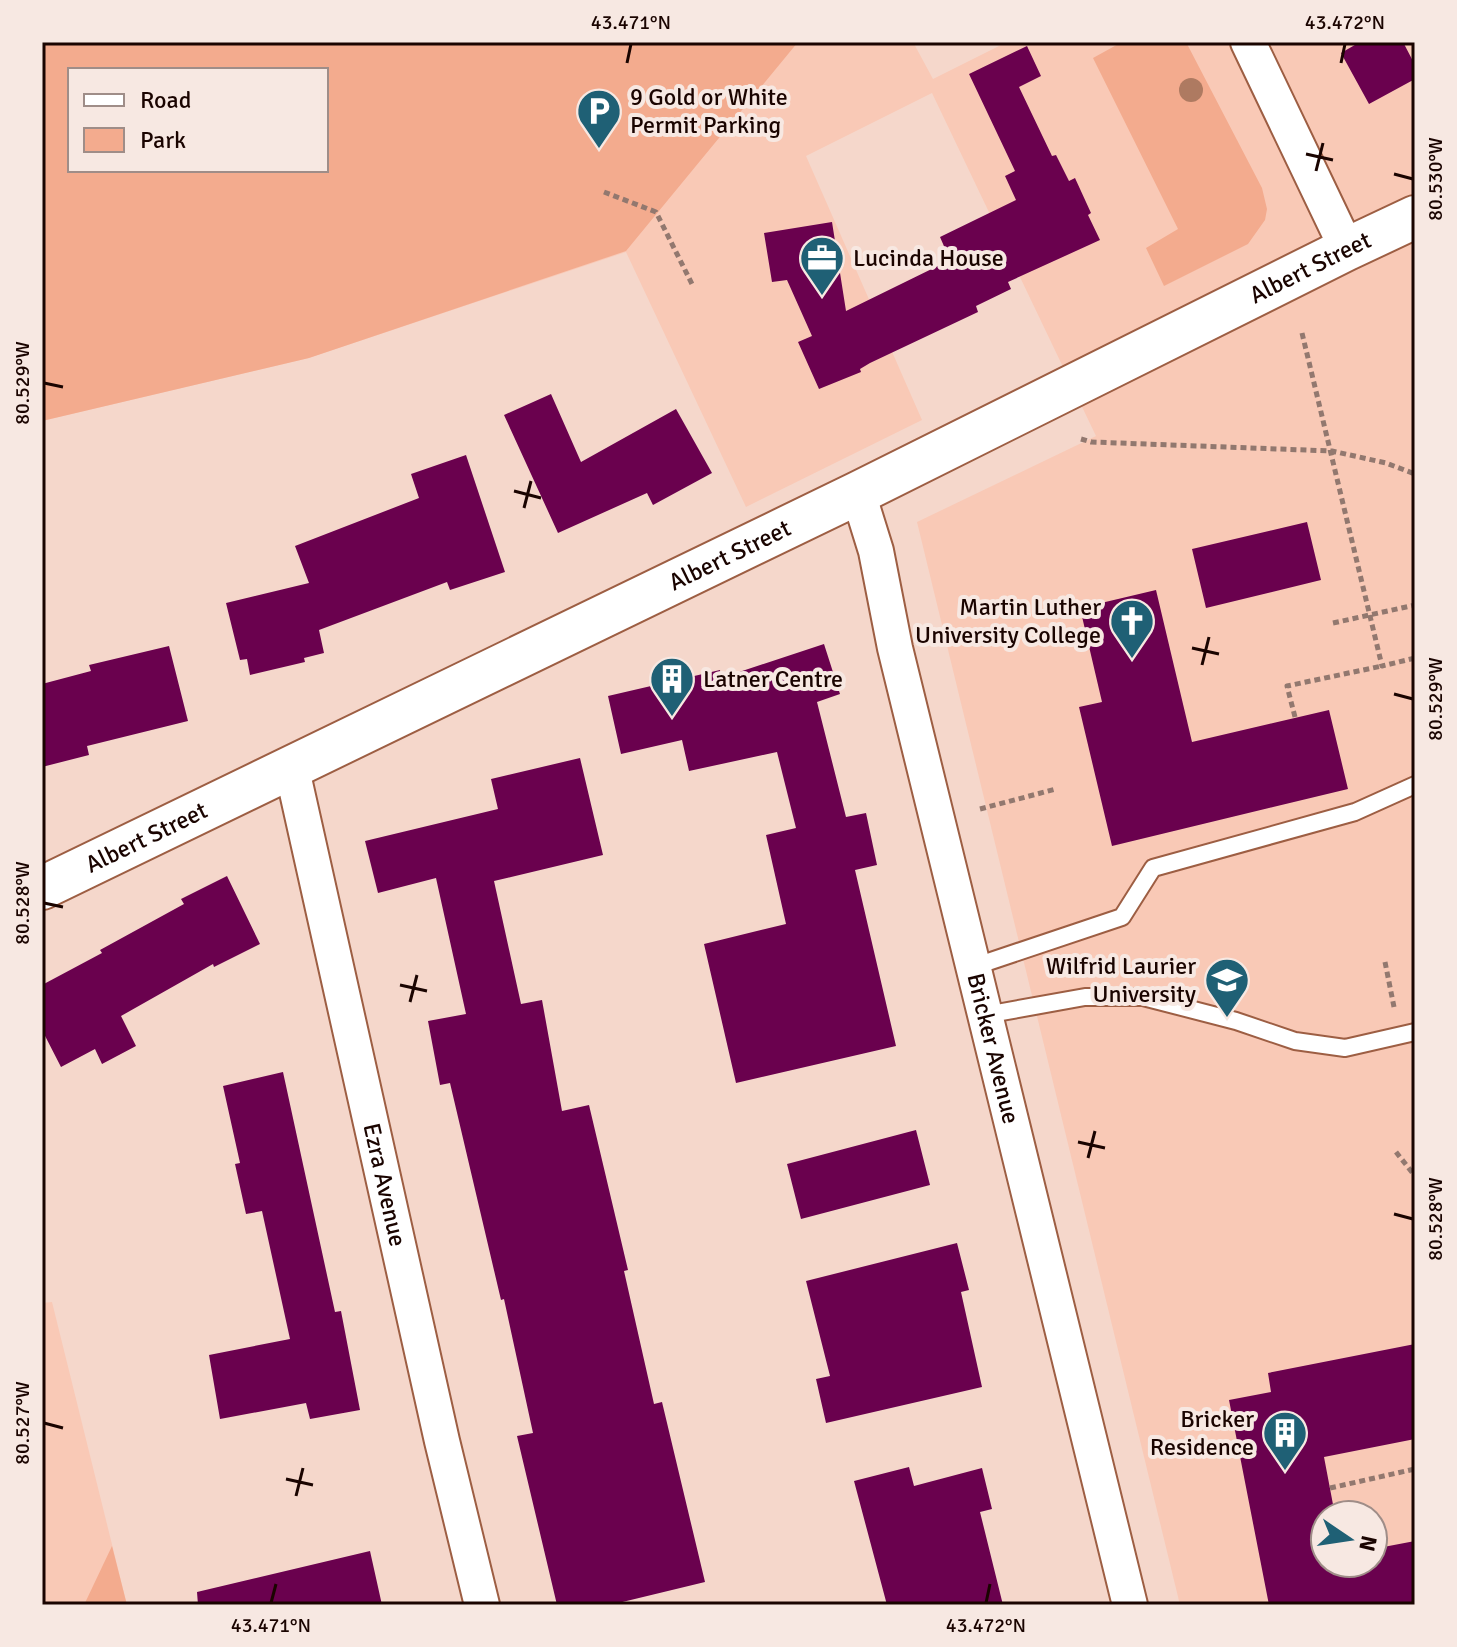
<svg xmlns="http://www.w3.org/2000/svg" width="1457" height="1647" font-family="Signika,sans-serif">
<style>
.built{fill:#f9c9b6;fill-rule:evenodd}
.green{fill:#f3ab8e;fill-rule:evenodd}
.building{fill:#6a014e}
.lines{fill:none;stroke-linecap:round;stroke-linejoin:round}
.service-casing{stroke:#9d5e43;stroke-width:20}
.minor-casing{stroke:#9d5e43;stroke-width:38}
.tertiary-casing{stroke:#9d5e43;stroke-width:46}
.path{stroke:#92786f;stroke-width:5;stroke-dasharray:6 4;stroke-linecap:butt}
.service{stroke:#fff;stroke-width:16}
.minor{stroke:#fff;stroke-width:34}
.tertiary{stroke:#fff;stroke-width:42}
.tree{fill:#ae7a61}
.ticks{fill:none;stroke:#1a0400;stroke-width:3}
.labels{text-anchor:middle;stroke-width:8;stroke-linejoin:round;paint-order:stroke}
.poi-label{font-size:24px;fill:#1a0400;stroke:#f7e8e2;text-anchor:start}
.street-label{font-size:24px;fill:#1a0400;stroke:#f7e8e2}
.neatline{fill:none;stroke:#1a0400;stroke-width:3}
.ticks-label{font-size:20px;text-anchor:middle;fill:#1a0400}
</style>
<rect width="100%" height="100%" fill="#f5d7cb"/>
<!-- built -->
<path class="built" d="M 42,42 L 913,42 L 933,79 L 1007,42 L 1415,42 L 1415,1605 L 1180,1605 L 917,522 L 1096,436 L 932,93 L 806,156 L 922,420 L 746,507 L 626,252 L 309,358 L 42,421 ZM 70,70 L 326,70 L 326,170 L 70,170 ZM 1325,1515 L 1373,1515 L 1373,1563 L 1325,1563 Z
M 52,1302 L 127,1605 L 42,1605 L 42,1303 Z"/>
<!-- green -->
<path class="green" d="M 42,42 L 798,42 L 626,251 L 309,358 L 42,421 ZM 70,70 L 326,70 L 326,170 L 70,170 Z
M 1122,42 L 1186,42 L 1262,188 L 1267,209 L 1265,220 L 1248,244 L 1164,286 L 1146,248 L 1178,229 L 1093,58 Z
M 112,1546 L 127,1605 L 84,1605 Z"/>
<!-- building -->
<path class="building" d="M 1360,42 L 1403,42 L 1415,65 L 1415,79 L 1369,104 L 1341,53 Z
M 1027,46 L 1041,76 L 1019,87 L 1052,156 L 1056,155 L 1069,181 L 1075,178 L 1091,213 L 1088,215 L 1100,240 L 1008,282 L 1011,289 L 976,306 L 978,312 L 870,363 L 860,369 L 861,372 L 819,389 L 798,342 L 812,336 L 787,280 L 772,282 L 764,233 L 832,222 L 846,311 L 950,260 L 940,237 L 1016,200 L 1005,176 L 1015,171 L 969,74 Z
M 551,394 L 581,462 L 676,409 L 712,473 L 653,505 L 647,493 L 558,533 L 504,415 Z
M 466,455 L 505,572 L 450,590 L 447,582 L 319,630 L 324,653 L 304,658 L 305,662 L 250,675 L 247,659 L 240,660 L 226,603 L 309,583 L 295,546 L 419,498 L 411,474 Z
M 1307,522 L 1321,580 L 1206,608 L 1192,549 Z
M 1156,590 L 1192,742 L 1329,710 L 1348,789 L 1112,846 L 1079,707 L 1102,702 L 1080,608 Z
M 824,644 L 840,694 L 817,702 L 846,817 L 866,813 L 877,865 L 855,870 L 896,1046 L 736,1083 L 704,944 L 786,924 L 766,835 L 796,828 L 777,752 L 689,771 L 682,740 L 621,754 L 608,696 L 720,670 L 721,678 Z
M 169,646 L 188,721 L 87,746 L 89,755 L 42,767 L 42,684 L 91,671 L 89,665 Z
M 580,758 L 603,855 L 494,881 L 521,1004 L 542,1000 L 562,1111 L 589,1105 L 628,1270 L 624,1271 L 654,1404 L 662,1402 L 705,1582 L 610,1605 L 557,1605 L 517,1436 L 533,1433 L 504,1299 L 501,1300 L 450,1083 L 440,1085 L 428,1021 L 466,1014 L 436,878 L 378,893 L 365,841 L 498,809 L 491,779 Z
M 227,876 L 260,944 L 214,967 L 213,964 L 121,1016 L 136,1046 L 102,1064 L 95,1049 L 61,1067 L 42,1030 L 42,985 L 102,953 L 100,950 L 184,904 L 181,899 Z
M 283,1072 L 335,1312 L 341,1311 L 360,1410 L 310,1419 L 306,1403 L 220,1419 L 209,1355 L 290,1339 L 262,1211 L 246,1214 L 235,1164 L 240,1163 L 223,1086 Z
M 916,1130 L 930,1185 L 801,1219 L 787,1164 Z
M 957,1243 L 969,1290 L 961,1292 L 982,1387 L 826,1423 L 816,1379 L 830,1376 L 806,1281 Z
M 1415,1344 L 1415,1439 L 1324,1457 L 1335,1515 L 1325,1515 L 1325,1563 L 1373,1563 L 1373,1549 L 1415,1541 L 1415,1605 L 1269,1605 L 1229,1400 L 1271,1392 L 1268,1373 Z
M 909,1467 L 914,1486 L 982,1468 L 992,1509 L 980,1512 L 1003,1605 L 887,1605 L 854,1481 Z
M 370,1551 L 382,1605 L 198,1605 L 197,1592 Z"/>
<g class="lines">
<!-- service casing -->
<g class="service-casing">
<path id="service" d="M 973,967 L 1122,917 L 1153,868 L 1355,812 L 1415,785
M 985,1015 L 1085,997 L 1143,997 L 1236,1021 L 1295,1041 L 1345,1048 L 1415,1032"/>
</g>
<!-- minor casing -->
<g class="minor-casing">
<g id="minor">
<path d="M 1248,42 L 1347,249"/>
<path id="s1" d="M 858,493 L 876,551 L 895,648 L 1130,1605"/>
<path id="s2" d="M 291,765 L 442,1441 L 482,1605"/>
</g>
</g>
<!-- tertiary casing -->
<g class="tertiary-casing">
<g id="tertiary">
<path id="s3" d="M 42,888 L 858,493 L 1347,249 L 1415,217"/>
</g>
</g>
<!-- path -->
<path class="path" d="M 604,192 L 656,212 L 692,284
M 1302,333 L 1382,666 L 1415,658
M 1081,439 L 1091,442 L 1332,451 L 1386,463 L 1415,474
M 1333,623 L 1415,605
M 1295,717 L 1287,686 L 1382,666
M 980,809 L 1056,789
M 1385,962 L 1394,1007
M 1396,1152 L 1415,1176
M 1330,1488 L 1415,1469"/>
<!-- service -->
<use href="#service" class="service"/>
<!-- minor -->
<use href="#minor" class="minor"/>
<!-- tertiary -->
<use href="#tertiary" class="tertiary"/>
</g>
<!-- trees -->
<circle class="tree" cx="1191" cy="90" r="12"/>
<!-- ticks -->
<path class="ticks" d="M 627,63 L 631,44M 1341,63 L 1345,44M 1306,154 L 1333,160M 1316,171 L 1323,143M 1394,174 L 1413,179M 44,383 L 63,387M 514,491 L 541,498M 524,508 L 531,481M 1192,648 L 1219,654M 1202,665 L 1209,637M 1394,694 L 1413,699M 44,903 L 63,907M 400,985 L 427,991M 410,1002 L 417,975M 1078,1142 L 1105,1148M 1088,1158 L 1095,1131M 1394,1214 L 1413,1219M 44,1423 L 63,1428M 286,1479 L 313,1485M 296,1496 L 303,1468M 271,1603 L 276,1584M 986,1603 L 990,1584"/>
<!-- icons -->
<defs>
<g id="parking-pin" transform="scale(2.3)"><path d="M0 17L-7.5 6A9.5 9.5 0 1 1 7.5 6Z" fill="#1f6075" stroke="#f7e8e2"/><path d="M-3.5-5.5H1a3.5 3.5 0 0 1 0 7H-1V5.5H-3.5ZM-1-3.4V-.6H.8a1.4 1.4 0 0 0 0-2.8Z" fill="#fff"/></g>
<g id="office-pin" transform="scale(2.3)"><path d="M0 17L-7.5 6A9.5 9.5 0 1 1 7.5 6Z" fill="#1f6075" stroke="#f7e8e2"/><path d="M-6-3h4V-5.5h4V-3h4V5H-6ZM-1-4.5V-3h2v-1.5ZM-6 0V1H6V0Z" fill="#fff"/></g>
<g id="church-pin" transform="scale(2.3)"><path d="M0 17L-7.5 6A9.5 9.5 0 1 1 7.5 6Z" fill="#1f6075" stroke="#f7e8e2"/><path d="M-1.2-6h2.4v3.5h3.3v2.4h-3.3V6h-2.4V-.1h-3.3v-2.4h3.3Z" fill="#fff"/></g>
<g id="building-pin" transform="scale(2.3)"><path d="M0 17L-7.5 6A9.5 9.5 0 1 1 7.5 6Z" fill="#1f6075" stroke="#f7e8e2"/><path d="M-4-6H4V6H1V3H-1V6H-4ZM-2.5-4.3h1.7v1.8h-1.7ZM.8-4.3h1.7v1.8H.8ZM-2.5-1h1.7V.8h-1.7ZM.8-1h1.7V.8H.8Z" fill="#fff"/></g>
<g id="university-pin" transform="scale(2.3)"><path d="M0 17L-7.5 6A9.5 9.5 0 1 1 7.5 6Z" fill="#1f6075" stroke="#f7e8e2"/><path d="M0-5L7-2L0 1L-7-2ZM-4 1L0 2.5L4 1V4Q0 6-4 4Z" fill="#fff"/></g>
</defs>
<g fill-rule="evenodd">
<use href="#parking-pin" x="599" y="111"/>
<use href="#office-pin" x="822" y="258"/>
<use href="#church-pin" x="1132" y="621"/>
<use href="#building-pin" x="672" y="679"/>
<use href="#university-pin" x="1227" y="980"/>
<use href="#building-pin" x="1285" y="1433"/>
</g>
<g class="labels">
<!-- poi labels -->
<g class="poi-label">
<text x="630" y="105">9 Gold or White<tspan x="630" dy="28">Permit Parking</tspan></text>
<text x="853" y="266">Lucinda House</text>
<text x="1101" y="615" text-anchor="end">Martin Luther<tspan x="1101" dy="28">University College</tspan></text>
<text x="703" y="687">Latner Centre</text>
<text x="1196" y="974" text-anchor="end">Wilfrid Laurier<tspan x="1196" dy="28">University</tspan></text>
<text x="1254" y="1427" text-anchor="end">Bricker<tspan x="1254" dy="28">Residence</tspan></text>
</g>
<!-- street labels -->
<g class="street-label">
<text dy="8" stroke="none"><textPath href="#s3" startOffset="1412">Albert Street</textPath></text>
<text dy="8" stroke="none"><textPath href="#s3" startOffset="764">Albert Street</textPath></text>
<text dy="8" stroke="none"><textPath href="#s3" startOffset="116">Albert Street</textPath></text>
<text dy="8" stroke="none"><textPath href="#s1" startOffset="572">Bricker Avenue</textPath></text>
<text dy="8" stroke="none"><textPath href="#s2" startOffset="430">Ezra Avenue</textPath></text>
</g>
</g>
<!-- border -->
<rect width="1457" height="1647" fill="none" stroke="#f7e8e2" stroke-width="88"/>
<!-- legend -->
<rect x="68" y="68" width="260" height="104" fill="#f7e8e2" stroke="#9f8d88" stroke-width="2"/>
<rect x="84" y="94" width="40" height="12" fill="#ffffff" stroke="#9f8d88" stroke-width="2"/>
<text x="140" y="108" font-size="24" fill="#1a0400">Road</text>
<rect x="84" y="128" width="40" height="24" fill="#f3ab8e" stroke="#9f8d88" stroke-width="2"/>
<text x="140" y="148" font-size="24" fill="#1a0400">Park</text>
<!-- north arrow -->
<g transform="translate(1349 1539) rotate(103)"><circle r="38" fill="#f7e8e2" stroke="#9f8d88" stroke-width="2"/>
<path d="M0-6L14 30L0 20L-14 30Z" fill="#1f6075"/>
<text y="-12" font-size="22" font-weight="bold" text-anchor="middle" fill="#1a0400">N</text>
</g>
<rect x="44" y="44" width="1369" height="1559" class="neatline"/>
<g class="ticks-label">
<text x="631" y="29">43.471°N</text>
<text x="1345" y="29">43.472°N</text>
<text transform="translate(1435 179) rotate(-90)" y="7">80.530°W</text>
<text transform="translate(22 383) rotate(-90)" y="7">80.529°W</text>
<text transform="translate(1435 699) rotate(-90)" y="7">80.529°W</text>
<text transform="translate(22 903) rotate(-90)" y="7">80.528°W</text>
<text transform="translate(1435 1219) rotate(-90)" y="7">80.528°W</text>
<text transform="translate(22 1423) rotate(-90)" y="7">80.527°W</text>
<text x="271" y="1632">43.471°N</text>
<text x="986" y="1632">43.472°N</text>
</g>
</svg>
